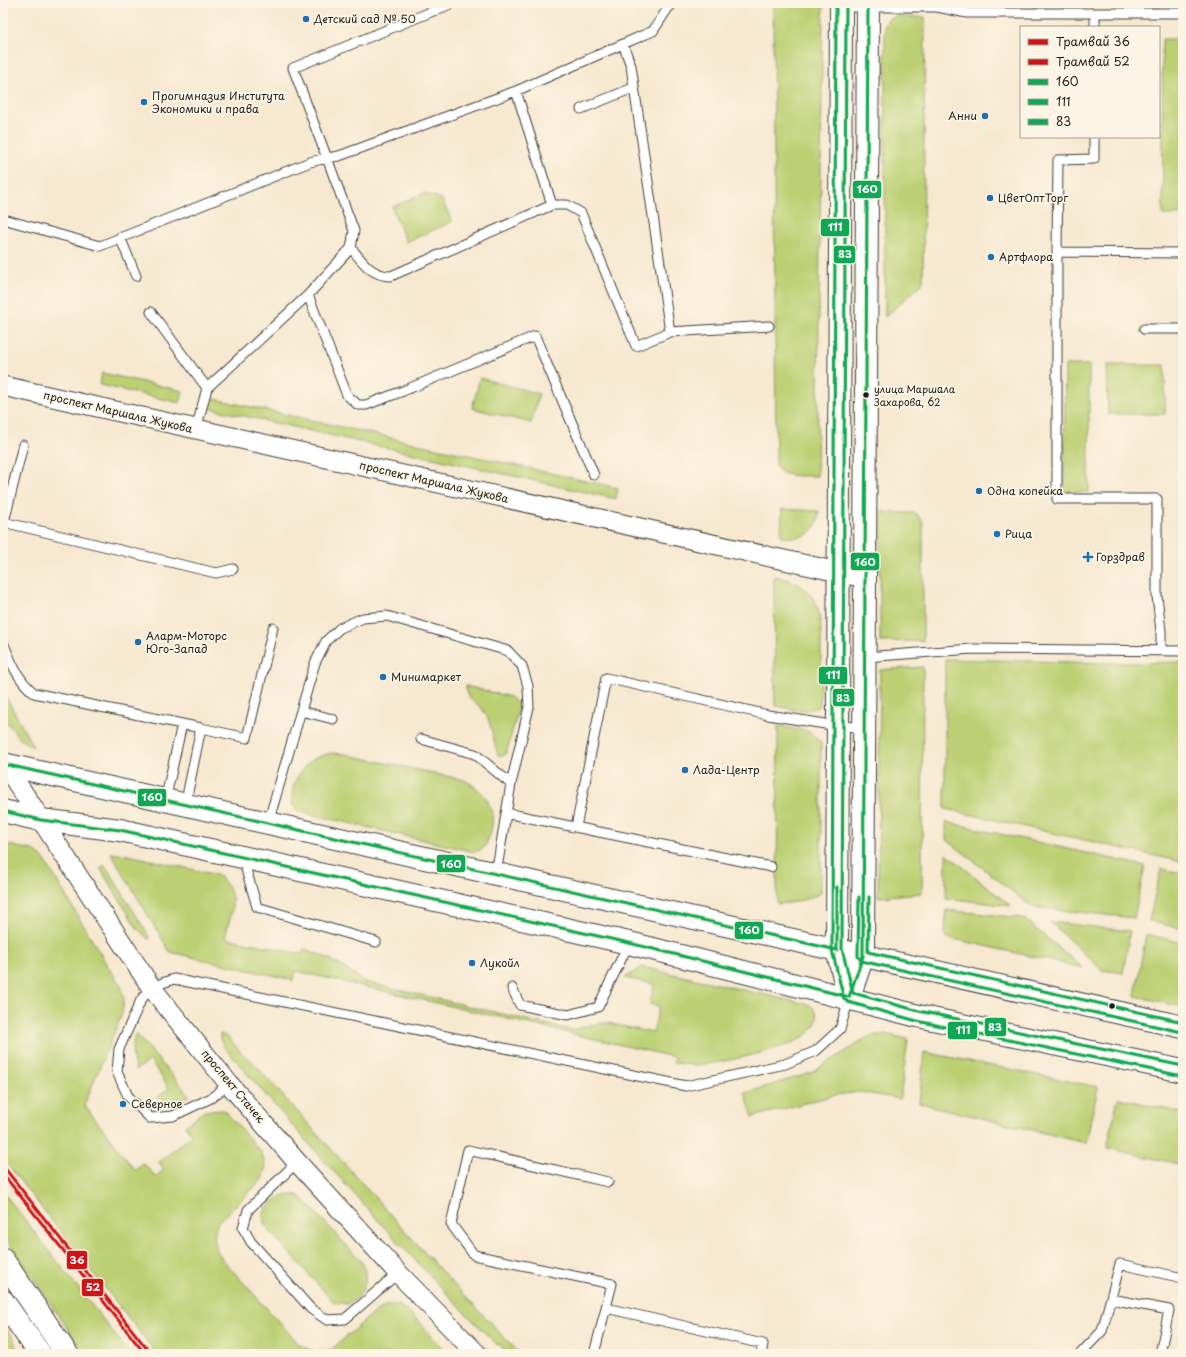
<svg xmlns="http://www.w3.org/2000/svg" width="1186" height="1357" font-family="'Playpen Sans',sans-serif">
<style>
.green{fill:#bcd073;stroke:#6c7648}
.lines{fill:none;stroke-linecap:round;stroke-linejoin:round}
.service-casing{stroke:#3d3b37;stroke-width:11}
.minor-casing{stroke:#3d3b37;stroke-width:21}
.tertiary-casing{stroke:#3d3b37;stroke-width:24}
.primary-casing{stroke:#3d3b37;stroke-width:24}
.service{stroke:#fff;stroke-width:9}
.minor{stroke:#fff;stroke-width:19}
.tertiary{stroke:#fff;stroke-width:22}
.primary{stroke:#fff;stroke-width:22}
.bus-1-casing{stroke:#fcf5e5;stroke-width:6}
.bus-2-casing{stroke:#fcf5e5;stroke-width:6}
.bus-3-casing{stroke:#fcf5e5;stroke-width:6}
.bus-1{stroke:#10a855;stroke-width:3}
.bus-2{stroke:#10a855;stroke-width:3}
.bus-3{stroke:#10a855;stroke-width:3}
.tram-1-casing{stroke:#fcf5e5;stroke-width:6}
.tram-2-casing{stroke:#fcf5e5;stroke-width:6}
.tram-1{stroke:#ce1417;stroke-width:3}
.tram-2{stroke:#ce1417;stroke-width:3}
.poi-dot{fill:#1f6fb2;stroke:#fcf5e5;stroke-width:1.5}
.bus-dot{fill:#1c1c1c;stroke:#fcf5e5;stroke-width:1.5}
.labels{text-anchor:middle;stroke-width:3.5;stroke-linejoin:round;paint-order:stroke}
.bus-label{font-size:10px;fill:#1c1c1c;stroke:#fcf5e5;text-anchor:start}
.poi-label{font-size:11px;fill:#1c1c1c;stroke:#fcf5e5;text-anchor:start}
.street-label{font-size:11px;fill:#1c1c1c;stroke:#fcf5e5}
.line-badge{stroke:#fcf5e5;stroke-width:1.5}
.badge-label{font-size:11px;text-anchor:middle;font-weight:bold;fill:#fff}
</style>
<rect width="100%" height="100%" fill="#fcf5e5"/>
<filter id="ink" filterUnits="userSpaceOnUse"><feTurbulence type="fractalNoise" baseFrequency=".025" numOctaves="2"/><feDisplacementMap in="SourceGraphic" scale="8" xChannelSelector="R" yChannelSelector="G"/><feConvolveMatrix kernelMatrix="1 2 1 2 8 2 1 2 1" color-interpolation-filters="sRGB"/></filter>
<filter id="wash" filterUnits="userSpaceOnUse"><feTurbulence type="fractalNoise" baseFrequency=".012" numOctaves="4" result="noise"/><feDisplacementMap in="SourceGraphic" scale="16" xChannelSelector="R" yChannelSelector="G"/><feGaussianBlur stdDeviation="0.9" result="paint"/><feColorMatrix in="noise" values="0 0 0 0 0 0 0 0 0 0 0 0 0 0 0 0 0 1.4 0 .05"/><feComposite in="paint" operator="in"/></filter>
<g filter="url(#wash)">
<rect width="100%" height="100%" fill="#f7e8d0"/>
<!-- green -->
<path class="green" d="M 773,3 L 823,3 L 817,476 C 804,475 782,479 776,466 Z
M 893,17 L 925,17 L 923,283 L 885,317 L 885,25 L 888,19 Z
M 1162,39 L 1183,39 L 1183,215 L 1163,215 Z
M 424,193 L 442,199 L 452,222 L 406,242 L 392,207 Z
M 1065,365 L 1089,365 L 1089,492 L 1064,492 Z
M 1107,365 L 1165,365 L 1165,414 L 1108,414 Z
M 102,373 L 183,391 L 180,403 L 100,385 Z
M 480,378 L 539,394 L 531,423 L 472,408 Z
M 210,398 L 618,488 L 616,499 L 208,408 Z
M 782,509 L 819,511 C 818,535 802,540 781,536 Z
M 880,512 L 916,513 L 923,522 L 923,641 L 880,642 Z
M 774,576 C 820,585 822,611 821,652 C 821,670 820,687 820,705 C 807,715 789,708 775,706 Z
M 945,659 L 1116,663 L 1183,662 L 1183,862 L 945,809 Z
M 923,667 L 922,893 L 878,897 L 880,670 Z
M 466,686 L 511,697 L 518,705 L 518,710 L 506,754 L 502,756 L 498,755 C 492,740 493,723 483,710 C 476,701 464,699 466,686 Z
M 3,691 L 33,747 L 20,739 L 3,717 Z
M 778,726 L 808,731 L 821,742 L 821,893 C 806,900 794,903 777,904 Z
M 332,753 L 344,754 L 464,780 C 493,794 500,820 484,848 L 475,852 L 297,811 C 285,800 296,774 307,764 C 314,757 323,755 332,753 Z
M 946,822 L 1145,866 L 1134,918 L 1032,907 L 946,839 Z
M 3,844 L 33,850 L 44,859 L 107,965 L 121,986 L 124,999 L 122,1014 L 84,1105 L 135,1170 L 143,1163 L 156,1177 L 164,1169 L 159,1162 L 192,1135 L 185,1126 L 204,1111 L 224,1110 L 261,1152 L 266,1166 L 262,1180 L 218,1222 C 212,1236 214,1247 222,1259 L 297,1342 C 308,1351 318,1353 332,1349 L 376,1311 L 387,1305 L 398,1305 L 408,1311 L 449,1354 L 157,1354 L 3,1159 Z
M 111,853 L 128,855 L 217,875 C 242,894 230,913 225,938 L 303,954 L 305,949 L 332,960 L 365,982 L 571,1030 L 599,1023 L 608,1023 L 653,1033 L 659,1006 L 650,1004 L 654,984 L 625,978 L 642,967 L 810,1005 C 816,1009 819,1016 816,1023 C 812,1031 806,1036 798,1040 C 781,1050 715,1065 694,1065 C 687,1065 679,1063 673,1063 L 674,1057 L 296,971 L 293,980 L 183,955 L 170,952 Z
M 946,853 L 1011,906 L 946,898 Z
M 105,865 L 149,936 L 149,940 L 137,928 L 100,868 Z
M 1161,869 L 1183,873 L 1183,929 L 1149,921 Z
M 946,910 L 1023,918 L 1083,968 L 945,937 Z
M 1050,922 L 1130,931 L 1123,973 L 1102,970 Z
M 1146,934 L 1183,943 L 1183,1007 L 1135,996 Z
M 136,1034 L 190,1096 L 173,1101 L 157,1098 L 169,1088 L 150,1060 L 136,1070 C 132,1057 130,1047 136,1034 Z
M 220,1034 L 228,1037 L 246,1058 L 248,1057 L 445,1275 L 520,1354 L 506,1354 L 499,1344 L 497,1345 C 402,1249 312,1149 224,1047 L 220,1039 Z
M 885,1034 L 908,1039 L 900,1099 L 860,1092 L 835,1095 L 753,1117 L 745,1093 L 811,1073 L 870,1036 Z
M 924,1052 L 1098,1087 L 1086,1143 L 919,1103 Z
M 1118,1098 L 1183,1113 L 1183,1165 L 1107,1148 Z
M 3,1192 L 130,1354 L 85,1354 L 3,1234 Z
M 297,1195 L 305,1201 L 362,1262 C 369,1280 366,1294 348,1304 L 334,1302 L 331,1299 L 265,1226 L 263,1215 C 270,1200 281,1195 297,1195 Z
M 3,1324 L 13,1338 L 18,1354 L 3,1354 Z"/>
</g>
<g filter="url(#ink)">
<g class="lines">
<!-- service casing -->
<g class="service-casing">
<path id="service" d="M 841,7 L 937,7 L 967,13 L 1183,13
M 1095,13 L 1095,27
M 623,44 L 631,66 L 670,332 L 769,326
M 516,91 L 552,205
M 581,109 L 633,88
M 3,219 L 100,246 L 310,162 L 327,158 L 293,68 L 453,3
M 120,237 L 136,276
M 351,248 C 363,262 371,276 391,276 L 552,205 L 567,205 L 581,213 L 636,346 L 670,332
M 1057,252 L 1058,160 L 1094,159 L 1094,137
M 308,295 L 347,395 L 358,405 L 366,405 L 403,391 L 535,336 L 594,475
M 151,312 L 207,388 L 196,430
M 1144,329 L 1183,329
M 207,388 L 308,295 L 351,248 L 354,231 L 327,158 L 339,156 L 516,91 L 623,44 L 653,31 L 668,8 L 674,3
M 3,522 L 216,573 L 233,569
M 4,522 L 23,445
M 3,642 C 11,662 17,679 34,693 L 201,728
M 1161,650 L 1161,631 L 1157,596 L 1157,499 L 1057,499 L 1057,252 L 1183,253
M 865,657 L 972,649 L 1183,651
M 301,711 L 333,719
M 421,739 L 475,754 L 511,784
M 165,801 L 182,724
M 185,806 L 201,728 L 247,738 L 273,628
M 506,813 L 771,867
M 268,823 L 315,663 L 326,641 L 340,628 L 363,618 L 387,616 L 508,651 L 522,666 L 528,686 L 529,707 L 511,784 L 496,874
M 576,827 L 606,678 L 768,715 L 838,726 L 864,727
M 243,859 L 257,907 L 376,942
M 512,988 L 520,1005 L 568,1015 L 598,1007 L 629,943
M 229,1084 L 211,1098 L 173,1116 L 150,1118 L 128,1096 L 117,1072 L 119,1049 L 141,1000 L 151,987 L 174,979 L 686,1086 L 785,1064 L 816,1051 L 840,1029 L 849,999
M 297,1162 L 248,1210 L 243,1228 L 251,1242 L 311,1309 L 327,1320 L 345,1319 L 398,1273
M 1111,1299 L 1169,1310 L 1160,1354
M 606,1308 L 763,1344 L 761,1354
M 594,1354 L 612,1284 L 474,1255 L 451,1224 L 468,1150 L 608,1182
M 1080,1354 L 1102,1331 L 1120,1264 L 1183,1278"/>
</g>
<!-- minor casing -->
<g class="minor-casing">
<path id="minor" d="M 3,386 L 865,578
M 5,765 L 151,987 L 229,1084 L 297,1162 L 398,1273 L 477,1354"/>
</g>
<!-- tertiary casing -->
<g class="tertiary-casing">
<path id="tertiary" d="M 841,3 L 837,950 L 849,997
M 849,997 L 863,956 L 868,3"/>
</g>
<!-- primary casing -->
<g class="primary-casing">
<path id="primary" d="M 3,764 L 1183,1027
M 3,811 L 41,820 L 120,830 L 629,943 L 918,1016 L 1183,1071
M 3,1260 L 67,1354
M 3,1301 L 40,1354"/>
</g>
<!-- service -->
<use href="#service" class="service"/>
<!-- minor -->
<use href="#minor" class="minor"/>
<!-- tertiary -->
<use href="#tertiary" class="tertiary"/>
<!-- primary -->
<use href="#primary" class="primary"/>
<!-- bus-1 casing -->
<g class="bus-1-casing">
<path id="bus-1" d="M 3,764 L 837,950 L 837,887
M 3,811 L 41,820 L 120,830 L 629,943 L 849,997 L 863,956 L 868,3"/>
</g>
<!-- bus-2 casing -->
<g class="bus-2-casing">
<path id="bus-2" d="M 836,3 L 832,950 L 844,999 L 848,1002 L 917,1021 L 1182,1076
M 859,897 L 858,956 L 861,961 L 1182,1032"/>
</g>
<!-- bus-3 casing -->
<g class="bus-3-casing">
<path id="bus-3" d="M 846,3 L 842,949 L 853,993 L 919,1011 L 1183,1066
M 869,897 L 868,952 L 1183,1022"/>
</g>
<!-- bus-1 -->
<use href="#bus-1" class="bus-1"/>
<!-- bus-2 -->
<use href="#bus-2" class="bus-2"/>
<!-- bus-3 -->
<use href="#bus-3" class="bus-3"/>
<!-- tram-1 casing -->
<g class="tram-1-casing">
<path id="tram-1" d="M 3,1166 L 151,1354"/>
</g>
<!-- tram-2 casing -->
<g class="tram-2-casing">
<path id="tram-2" d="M 3,1174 L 145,1354"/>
</g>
<!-- tram-1 -->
<use href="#tram-1" class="tram-1"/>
<!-- tram-2 -->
<use href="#tram-2" class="tram-2"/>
</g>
</g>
<!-- markers -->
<g class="poi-dot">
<circle cx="306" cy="19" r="4"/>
<circle cx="144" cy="102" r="4"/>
<circle cx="985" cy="116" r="4"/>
<circle cx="990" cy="198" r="4"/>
<circle cx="991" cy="257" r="4"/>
<circle cx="979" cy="491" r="4"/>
<circle cx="997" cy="534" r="4"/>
<path d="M1086 551h4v4h4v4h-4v4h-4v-4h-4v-4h4z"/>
<circle cx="138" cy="642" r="4"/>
<circle cx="383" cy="677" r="4"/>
<circle cx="685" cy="770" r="4"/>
<circle cx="472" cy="963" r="4"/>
<circle cx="123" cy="1104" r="4"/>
</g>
<g class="bus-dot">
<circle cx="866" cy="395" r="3.5"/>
<circle cx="1112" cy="1006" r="3.5"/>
</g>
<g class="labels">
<!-- bus labels -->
<g class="bus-label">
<text x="874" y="393">улица Маршала<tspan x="874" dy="13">Захарова, 62</tspan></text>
</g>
<!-- poi labels -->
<g class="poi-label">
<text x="314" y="23">Детский сад № 50</text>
<text x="152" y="100">Прогимназия Института<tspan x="152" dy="13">Экономики и права</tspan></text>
<text x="977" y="120" text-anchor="end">Анни</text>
<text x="998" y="202">ЦветОптТорг</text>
<text x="999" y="261">Артфлора</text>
<text x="987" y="495">Одна копейка</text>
<text x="1005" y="538">Рица</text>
<text x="1096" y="561">Горздрав</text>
<text x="146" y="640">Аларм-Моторс<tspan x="146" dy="13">Юго-Запад</tspan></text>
<text x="391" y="681">Минимаркет</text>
<text x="693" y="774">Лада-Центр</text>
<text x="480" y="967">Лукойл</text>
<text x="131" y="1108">Северное</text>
</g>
<!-- street labels -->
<g class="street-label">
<text transform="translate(118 412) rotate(13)" y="4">проспект Маршала Жукова</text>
<text transform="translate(434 482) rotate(13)" y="4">проспект Маршала Жукова</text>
<text transform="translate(233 1086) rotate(50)" y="4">проспект Стачек</text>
</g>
</g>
<g class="line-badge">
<rect x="852" y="180" width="30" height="19" rx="4" fill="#10a855"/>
<rect x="820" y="218" width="30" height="19" rx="4" fill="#10a855"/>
<rect x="833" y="245" width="23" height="19" rx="4" fill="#10a855"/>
<rect x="850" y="552" width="30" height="19" rx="4" fill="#10a855"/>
<rect x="818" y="666" width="30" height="19" rx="4" fill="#10a855"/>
<rect x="832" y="688" width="23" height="19" rx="4" fill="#10a855"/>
<rect x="137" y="788" width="30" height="19" rx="4" fill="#10a855"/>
<rect x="436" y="854" width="30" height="19" rx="4" fill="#10a855"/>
<rect x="734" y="921" width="30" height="19" rx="4" fill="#10a855"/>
<rect x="984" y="1017" width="23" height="20" rx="4" fill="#10a855"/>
<rect x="947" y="1021" width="31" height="19" rx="4" fill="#10a855"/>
<rect x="66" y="1250" width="22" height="20" rx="4" fill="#ce1417"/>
<rect x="81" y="1278" width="23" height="19" rx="4" fill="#ce1417"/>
</g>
<g class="badge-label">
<text x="867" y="193">160</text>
<text x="835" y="231">111</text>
<text x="845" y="258">83</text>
<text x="865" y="566">160</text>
<text x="833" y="679">111</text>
<text x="843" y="702">83</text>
<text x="152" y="801">160</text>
<text x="451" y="868">160</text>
<text x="749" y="934">160</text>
<text x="995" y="1031">83</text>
<text x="963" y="1034">111</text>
<text x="77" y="1264">36</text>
<text x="93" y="1291">52</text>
</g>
<!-- margin -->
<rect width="1186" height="1357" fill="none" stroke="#fcf5e5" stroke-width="16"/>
<!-- legend -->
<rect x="1020" y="26" width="140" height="112" fill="#fcf5e5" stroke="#a29e95"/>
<rect x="1028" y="39" width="20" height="6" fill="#ce1417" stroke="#a29e95"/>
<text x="1056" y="46" font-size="12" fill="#1c1c1c">Трамвай 36</text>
<rect x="1028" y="59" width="20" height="6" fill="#ce1417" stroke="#a29e95"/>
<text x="1056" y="66" font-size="12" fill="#1c1c1c">Трамвай 52</text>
<rect x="1028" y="79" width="20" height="6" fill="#10a855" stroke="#a29e95"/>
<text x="1056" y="86" font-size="12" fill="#1c1c1c">160</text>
<rect x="1028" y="99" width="20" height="6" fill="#10a855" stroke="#a29e95"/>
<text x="1056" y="106" font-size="12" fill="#1c1c1c">111</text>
<rect x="1028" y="119" width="20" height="6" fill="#10a855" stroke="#a29e95"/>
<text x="1056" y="126" font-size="12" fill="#1c1c1c">83</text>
</svg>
